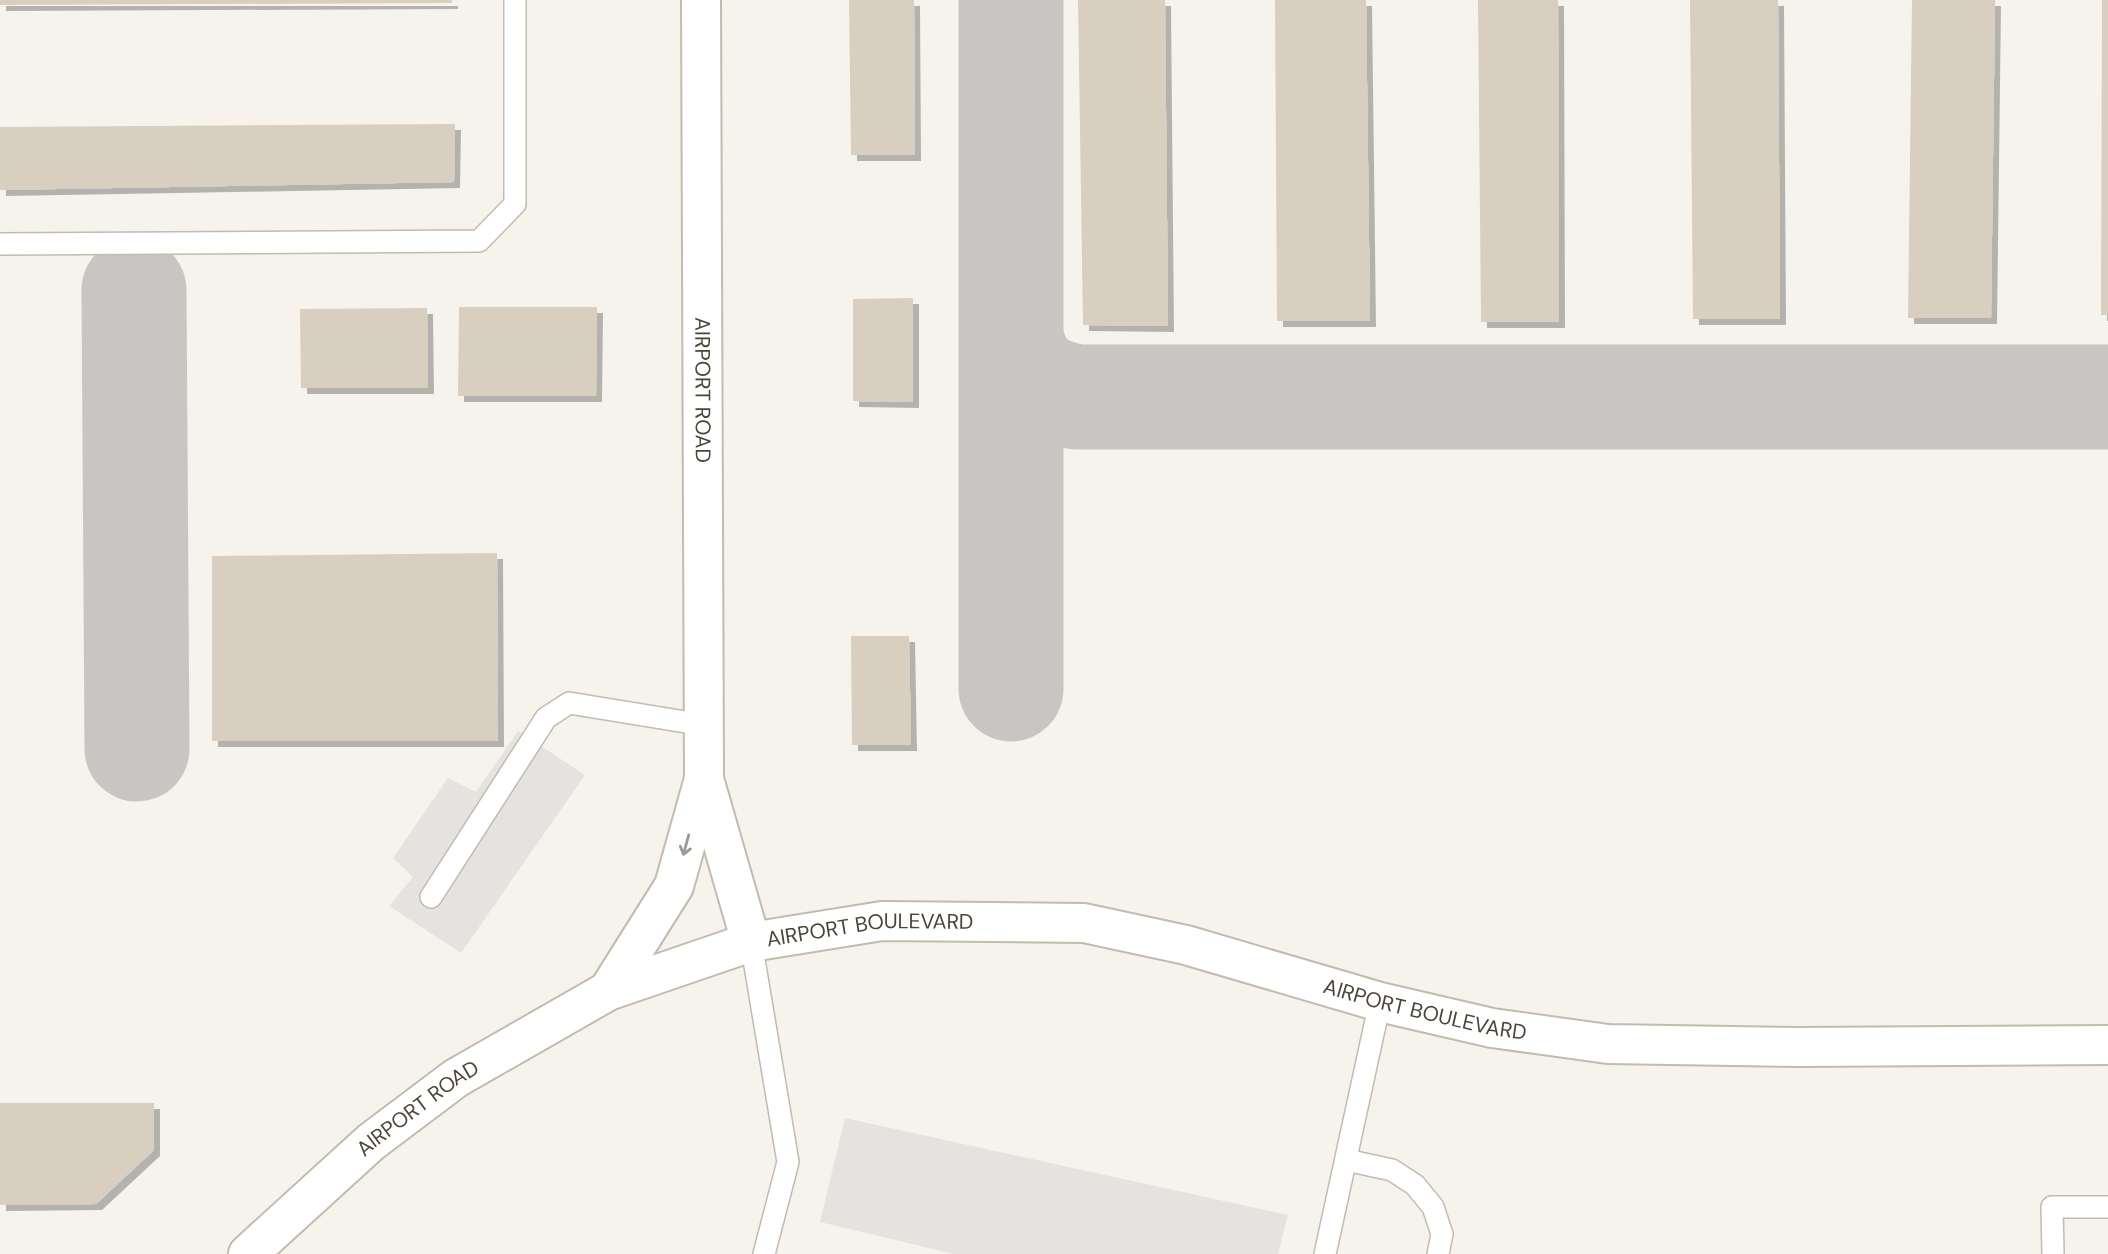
<svg xmlns="http://www.w3.org/2000/svg" width="2108" height="1254" font-family="'DM Sans',sans-serif">
<style>
.parking{fill:#e5e3e0}
.lines{fill:none;stroke-linecap:round;stroke-linejoin:round}
.taxiway{stroke:#c8c6c3;stroke-width:105}
.building{fill:#d8cfc1;filter:url(#shadow)}
.lane-casing{stroke:#c2bbae;stroke-width:24}
.street-casing{stroke:#c2bbae;stroke-width:42}
.lane{stroke:#fff;stroke-width:21}
.street{stroke:#fff;stroke-width:38}
.oneway{stroke:#9c9892}
.labels{text-anchor:middle;stroke-width:5;stroke-linejoin:round;paint-order:stroke}
.street-label{font-size:21px;fill:#4b4439;stroke:#fff}
</style>
<defs>
<filter id="shadow"><feDropShadow dx="6" dy="6" stdDeviation="0" flood-color="#0004"/></filter>
</defs>
<rect width="100%" height="100%" fill="#f6f3ec"/>
<!-- parking -->
<path class="parking" d="M 518,731 L 585,775 L 461,953 L 389,906 L 413,877 L 393,858 L 448,778 L 476,792 Z
M 845,1118 L 1288,1215 L 1278,1254 L 954,1254 L 820,1222 Z"/>
<g class="lines">
<!-- taxiway -->
<path class="taxiway" d="M 1011,0 L 1011,689
M 134,290 L 137,749
M 1011,336 C 1019,375 1038,390 1077,397 L 2108,397"/>
</g>
<!-- building -->
<path class="building" d="M 0,0 L 452,0 L 452,3 L 0,5 Z
M 849,0 L 914,0 L 915,155 L 851,155 Z
M 1078,0 L 1165,0 L 1168,326 L 1083,325 Z
M 1275,0 L 1366,0 L 1370,321 L 1277,321 Z
M 1478,0 L 1558,0 L 1559,322 L 1481,322 Z
M 1690,0 L 1778,0 L 1780,319 L 1693,319 Z
M 1912,0 L 1995,0 L 1991,318 L 1908,318 Z
M 2102,0 L 2108,0 L 2108,315 L 2101,315 Z
M 455,124 L 454,182 L 0,190 L 0,127 Z
M 913,298 L 913,402 L 853,401 L 853,299 Z
M 459,307 L 597,307 L 596,396 L 458,396 Z
M 427,308 L 428,388 L 301,388 L 300,309 Z
M 497,553 L 498,741 L 212,741 L 212,556 Z
M 851,636 L 909,636 L 911,745 L 852,745 Z
M 0,1103 L 154,1103 L 154,1150 L 96,1204 L 0,1205 Z"/>
<g class="lines">
<!-- lane casing -->
<g class="lane-casing">
<path id="lane" d="M 0,244 L 479,241 L 515,204 L 515,0
M 431,897 L 546,718 L 569,703 L 704,725
M 751,942 L 788,1162 L 764,1254
M 1346,1160 L 1392,1170 L 1415,1185 L 1433,1207 L 1442,1234 L 1438,1254
M 1325,1254 L 1380,1002
M 2053,1254 L 2052,1207 L 2108,1207"/>
</g>
<!-- street casing -->
<g class="street-casing">
<g id="street">
<path id="s1" d="M 701,0 L 704,779 L 751,942"/>
<path d="M 608,991 L 674,886 L 704,779"/>
<path id="s2" d="M 248,1254 L 371,1142 L 456,1078 L 608,991 L 751,942 L 882,921 L 1084,923 L 1186,945 L 1380,1002 L 1492,1028 L 1608,1044 L 1798,1047 L 2108,1045"/>
</g>
</g>
<!-- lane -->
<use href="#lane" class="lane"/>
<!-- street -->
<use href="#street" class="street"/>
</g>
<!-- one-way arrows -->
<defs><path id="oneway-shaft" d="M-6 0H5M1.5-3L5.5 0L1.5 3" fill="none" stroke-width="1.6" stroke-linecap="round" stroke-linejoin="round" transform="scale(1.75)"/></defs>
<use class="oneway" href="#oneway-shaft" transform="translate(686 845) rotate(105)"/>
<g class="labels">
<!-- street labels -->
<g class="street-label">
<text dy="7" stroke="none"><textPath href="#s1" startOffset="390">AIRPORT ROAD</textPath></text>
<text dy="7" stroke="none"><textPath href="#s2" startOffset="719">AIRPORT BOULEVARD</textPath></text>
<text dy="7" stroke="none"><textPath href="#s2" startOffset="1286">AIRPORT BOULEVARD</textPath></text>
<text dy="7" stroke="none"><textPath href="#s2" startOffset="224">AIRPORT ROAD</textPath></text>
</g>
</g>
</svg>
